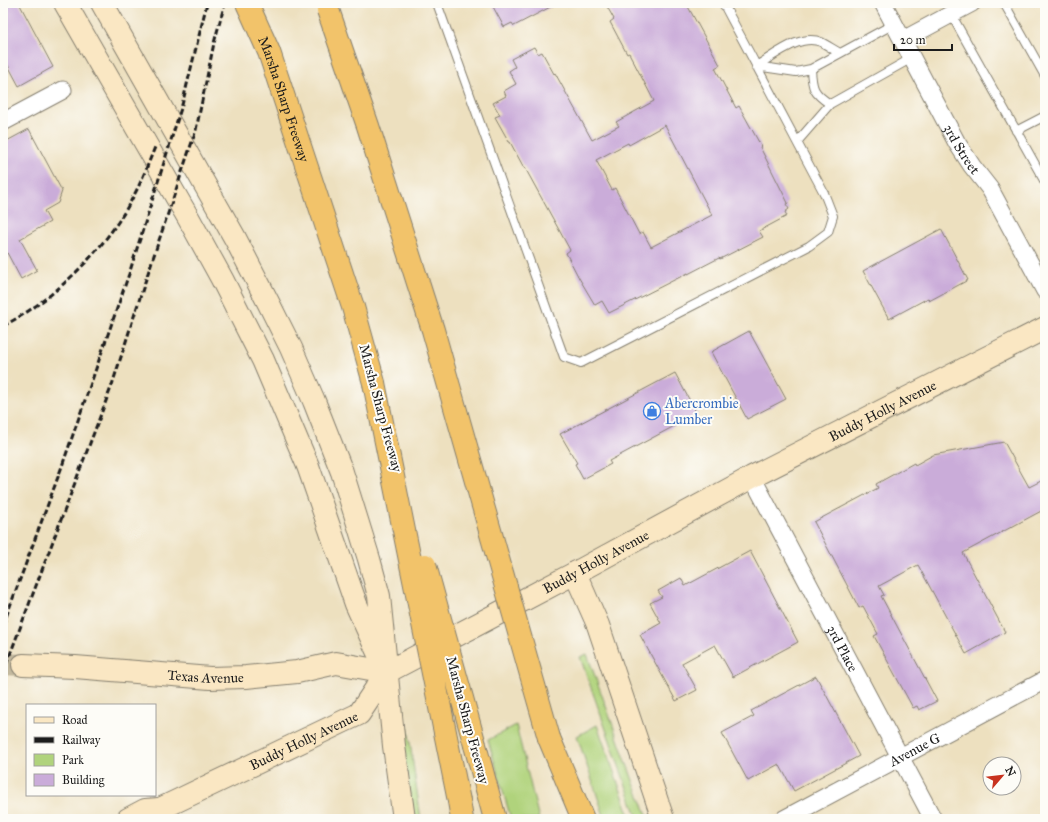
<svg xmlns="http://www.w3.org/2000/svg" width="1048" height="822" font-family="'IM FELL Great Primer',serif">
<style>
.green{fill:#b0d37c;stroke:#66784c}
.building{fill:#caacd9;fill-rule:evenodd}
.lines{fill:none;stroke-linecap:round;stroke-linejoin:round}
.secondary-tunnel{stroke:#c3b99e;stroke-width:22;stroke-dasharray:22 11;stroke-linecap:butt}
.lane-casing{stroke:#847e6e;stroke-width:10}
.street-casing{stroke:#847e6e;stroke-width:19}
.secondary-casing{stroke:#847e6e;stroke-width:24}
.highway-casing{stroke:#847e6e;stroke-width:24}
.lane{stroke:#fff;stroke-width:8}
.street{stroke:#fff;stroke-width:17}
.secondary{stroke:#fae7c3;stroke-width:22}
.highway{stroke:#f2c36a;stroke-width:22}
.rail{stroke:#1c1c1c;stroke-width:3;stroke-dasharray:6 3;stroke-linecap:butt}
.highway-bridge-casing{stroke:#847e6e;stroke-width:24;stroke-linecap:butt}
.highway-bridge{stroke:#f2c36a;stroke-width:22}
.labels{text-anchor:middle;stroke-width:4;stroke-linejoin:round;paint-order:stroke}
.street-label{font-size:14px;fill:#1c1c1c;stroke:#fdfcf7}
.shop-label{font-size:14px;fill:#366cbe;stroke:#fdfcf7;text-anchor:start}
</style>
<rect width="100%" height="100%" fill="#fdfcf7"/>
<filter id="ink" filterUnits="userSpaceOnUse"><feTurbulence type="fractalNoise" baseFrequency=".025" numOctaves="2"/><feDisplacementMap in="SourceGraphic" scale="8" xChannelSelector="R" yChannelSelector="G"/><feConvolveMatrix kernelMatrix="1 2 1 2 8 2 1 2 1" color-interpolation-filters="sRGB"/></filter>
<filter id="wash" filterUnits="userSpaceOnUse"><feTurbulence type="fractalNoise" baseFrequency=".012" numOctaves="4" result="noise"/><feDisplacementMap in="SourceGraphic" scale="16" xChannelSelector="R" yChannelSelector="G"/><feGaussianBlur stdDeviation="0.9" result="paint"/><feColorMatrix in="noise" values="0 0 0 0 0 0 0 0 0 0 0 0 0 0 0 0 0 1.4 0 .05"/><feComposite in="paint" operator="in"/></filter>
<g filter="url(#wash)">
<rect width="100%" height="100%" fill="#ede0bf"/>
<!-- green -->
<path class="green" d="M 587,654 L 635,786 L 649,819 L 638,819 L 580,657 Z
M 516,725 L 539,819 L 511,819 L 488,740 Z
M 597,725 L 631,819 L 605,819 L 577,736 Z
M 408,728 L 421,819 L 413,819 L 401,729 Z"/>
<g id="blocks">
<!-- building -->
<path class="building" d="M 3,3 L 19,3 L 53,67 L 19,86 L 3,56 Z
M 491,3 L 558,3 L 514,26 L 512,23 L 504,27 Z
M 605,3 L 686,3 L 720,65 L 715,68 L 736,108 L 739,106 L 761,146 L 760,147 L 788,203 L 786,204 L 789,209 L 785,212 L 787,216 L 759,231 L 763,237 L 720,259 L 719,258 L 688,274 L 688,273 L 609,313 L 602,301 L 595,305 L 579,278 L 566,253 L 570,250 L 524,166 L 523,166 L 510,142 L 509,142 L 495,117 L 500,115 L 493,103 L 506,96 L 504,91 L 516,84 L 509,71 L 515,67 L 511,59 L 534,47 L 538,54 L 542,52 L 554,74 L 555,73 L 592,140 L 619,126 L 616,122 L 654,101 L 629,53 L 627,54 L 610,22 L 614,19 ZM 665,125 L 712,215 L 651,247 L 643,232 L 639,234 L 615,188 L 612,190 L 596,160 L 628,143 L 629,145 Z
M 29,129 L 62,191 L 58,203 L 44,211 L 50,222 L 20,239 L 37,270 L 21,279 L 4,247 L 3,248 L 3,143 Z
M 941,229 L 968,280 L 929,301 L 928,298 L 889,319 L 863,271 Z
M 749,331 L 786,399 L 747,419 L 711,352 Z
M 675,373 L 697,414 L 609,461 L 611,464 L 583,479 L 575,464 L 577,463 L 560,434 Z
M 1004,442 L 1029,487 L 1045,479 L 1045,509 L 963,553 L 1005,632 L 966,654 L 918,565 L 879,586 L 884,595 L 881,596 L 937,701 L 919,710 L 917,706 L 913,708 L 874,636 L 878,634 L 863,606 L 859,608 L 814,522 L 878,488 L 876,484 L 914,463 L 915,465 L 933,455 Z
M 750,551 L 798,642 L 733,677 L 715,645 L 682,663 L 697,690 L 676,701 L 640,635 L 661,623 L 650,603 L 662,597 L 658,591 L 681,578 L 685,586 Z
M 816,676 L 859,756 L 794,791 L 779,764 L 748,781 L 722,733 L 754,716 L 751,711 Z"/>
</g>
</g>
<g filter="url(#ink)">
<use href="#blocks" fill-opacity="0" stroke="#847e6e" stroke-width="1"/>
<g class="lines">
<!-- secondary-tunnel -->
<path class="secondary-tunnel" d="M 3,664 L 23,665"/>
<!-- lane casing -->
<g class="lane-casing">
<path id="lane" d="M 437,3 L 564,357 L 581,363 L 809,246 L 828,232 L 833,216 L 824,193 L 723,3
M 1004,3 L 1045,76
M 951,14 L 1045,182
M 756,66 L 796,72 L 811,69 L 894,24
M 756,66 C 774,56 800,33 821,42 C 827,45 834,50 840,53
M 811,69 C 812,88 813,93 830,104
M 1016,131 L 1045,116
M 797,142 L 830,104 L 912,58"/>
</g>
<!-- street casing -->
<g class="street-casing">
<g id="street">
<path id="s1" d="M 883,3 L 957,143 L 972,166 L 990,189 L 1045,291"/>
<path d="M 903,40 L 972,3"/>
<path d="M 3,122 L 63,90"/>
<path id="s2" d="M 752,477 L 933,819"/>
<path id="s3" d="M 784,819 L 1045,680"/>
</g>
</g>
<!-- secondary casing -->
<g class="secondary-casing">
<g id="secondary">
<path d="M 65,3 L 189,219 L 222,279 L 263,360 L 308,466 L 356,604 L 380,657"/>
<path d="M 102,3 L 235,238 L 268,302 L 291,348 L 314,401 L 342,472 L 369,559 L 379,596 L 394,746 L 404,819"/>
<path d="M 575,573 L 598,625 L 663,819"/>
<path id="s4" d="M 23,665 L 75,667 L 210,678 L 246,677 L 297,672 L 336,663 L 387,672"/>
<path d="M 128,819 L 145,810 L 160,809"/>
<path id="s5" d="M 152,819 L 160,809 L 359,714 L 387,672 L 575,573 L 752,477 L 1045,328"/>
</g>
</g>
<!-- highway casing -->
<g class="highway-casing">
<g id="highway">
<path id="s6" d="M 247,3 L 269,52 L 353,307 L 374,383"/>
<path d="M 549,738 L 583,819"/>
<path d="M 475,745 L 495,819"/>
<path d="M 459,801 L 462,819"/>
</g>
</g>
<!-- lane -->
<use href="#lane" class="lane"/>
<!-- street -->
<use href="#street" class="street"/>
<!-- secondary -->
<use href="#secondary" class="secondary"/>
<!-- highway -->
<use href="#highway" class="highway"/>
<!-- rail -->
<path class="rail" d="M 3,326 C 55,299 106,249 133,197 C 142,181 148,164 155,147
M 3,625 L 61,469 L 129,274 L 182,105 L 207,3
M 3,673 L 112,385 L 145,282 L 196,130 L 214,43 L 225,3"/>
<!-- highway-bridge casing -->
<g class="highway-bridge-casing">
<path id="highway-bridge" d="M 328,10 L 368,126 L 433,330 L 549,738
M 374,383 L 459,801
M 425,565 L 475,745"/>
</g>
<!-- highway-bridge -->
<use href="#highway-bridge" class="highway-bridge"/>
</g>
</g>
<!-- icons -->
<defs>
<g id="shop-ring" transform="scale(0.9)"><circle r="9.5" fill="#fdfcf7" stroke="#3f7fe0" stroke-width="1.5"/><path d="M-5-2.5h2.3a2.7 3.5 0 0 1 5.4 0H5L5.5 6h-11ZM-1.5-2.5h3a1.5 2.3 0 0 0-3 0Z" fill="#3f7fe0"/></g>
</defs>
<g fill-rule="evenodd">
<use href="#shop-ring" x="652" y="411"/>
</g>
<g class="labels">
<!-- street labels -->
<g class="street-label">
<text dy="5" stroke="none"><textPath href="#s6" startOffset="103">Marsha Sharp Freeway</textPath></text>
<text dy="5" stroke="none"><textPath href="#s1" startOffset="166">3rd Street</textPath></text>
<text transform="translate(381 408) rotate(75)" y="5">Marsha Sharp Freeway</text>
<text dy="5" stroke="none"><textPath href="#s5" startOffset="844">Buddy Holly Avenue</textPath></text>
<text dy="5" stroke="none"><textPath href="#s5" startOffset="520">Buddy Holly Avenue</textPath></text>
<text dy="5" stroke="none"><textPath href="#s2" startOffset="194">3rd Place</textPath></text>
<text dy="5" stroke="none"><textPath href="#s4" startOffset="183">Texas Avenue</textPath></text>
<text transform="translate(468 720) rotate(75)" y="5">Marsha Sharp Freeway</text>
<text dy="5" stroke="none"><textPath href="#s5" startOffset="172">Buddy Holly Avenue</textPath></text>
<text dy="5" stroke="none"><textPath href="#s3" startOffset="148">Avenue G</textPath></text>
</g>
<!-- shop labels -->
<g class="shop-label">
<text x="665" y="408">Abercrombie<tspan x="665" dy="16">Lumber</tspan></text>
</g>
</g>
<!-- margin -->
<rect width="1048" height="822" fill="none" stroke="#fdfcf7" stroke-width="16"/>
<!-- legend -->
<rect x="26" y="704" width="130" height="92" fill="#fdfcf7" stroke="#a3a29f"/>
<rect x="34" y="717" width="20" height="6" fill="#fae7c3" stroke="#a3a29f"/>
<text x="62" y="724" font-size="12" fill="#1c1c1c">Road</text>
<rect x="34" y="737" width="20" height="6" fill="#1c1c1c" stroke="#a3a29f"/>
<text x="62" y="744" font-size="12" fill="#1c1c1c">Railway</text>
<rect x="34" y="754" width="20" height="12" fill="#b0d37c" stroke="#a3a29f"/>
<text x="62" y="764" font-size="12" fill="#1c1c1c">Park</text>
<rect x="34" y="774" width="20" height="12" fill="#caacd9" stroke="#a3a29f"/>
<text x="62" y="784" font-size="12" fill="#1c1c1c">Building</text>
<!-- north arrow -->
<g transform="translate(1002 776) rotate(62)"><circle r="19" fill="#fdfcf7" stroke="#a3a29f"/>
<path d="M0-3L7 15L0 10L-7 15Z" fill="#c8321e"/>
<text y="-6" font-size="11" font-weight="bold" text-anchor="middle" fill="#1c1c1c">N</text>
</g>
<!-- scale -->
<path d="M894 44v6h58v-6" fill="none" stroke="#1c1c1c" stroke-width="2"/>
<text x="900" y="44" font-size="12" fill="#1c1c1c" stroke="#fdfcf7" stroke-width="3" paint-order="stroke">20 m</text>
</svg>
